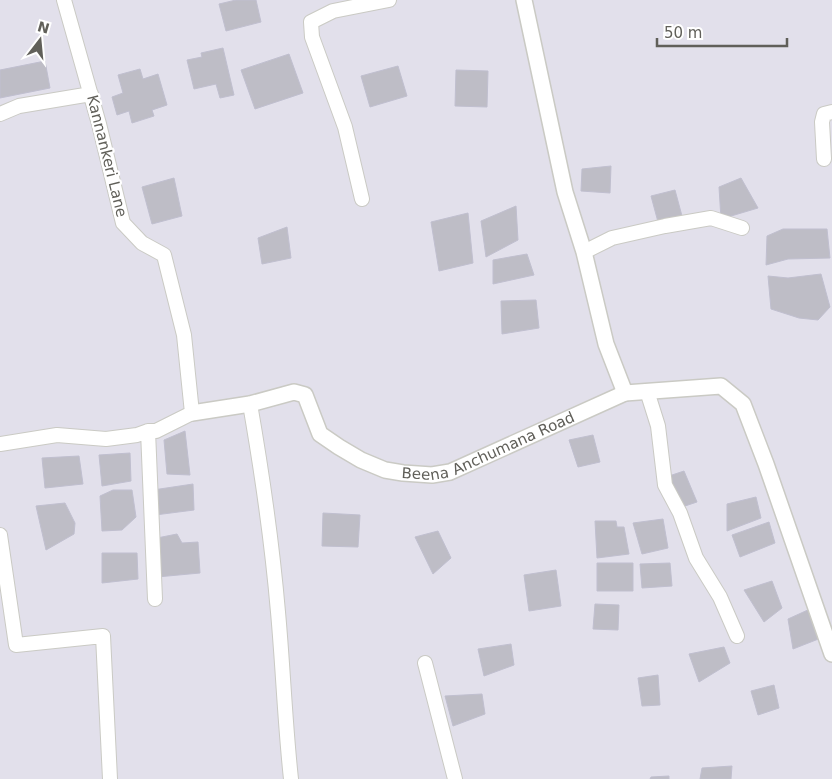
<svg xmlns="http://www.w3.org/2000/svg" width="832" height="779" font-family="'DejaVu Sans',sans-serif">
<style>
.building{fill:#bebdc6;stroke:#c0bfcf}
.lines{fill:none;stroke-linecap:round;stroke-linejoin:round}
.minor-casing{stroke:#cacac4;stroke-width:16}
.tertiary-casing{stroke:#cacac4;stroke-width:18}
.minor{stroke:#fff;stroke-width:14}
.tertiary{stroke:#fff;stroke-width:15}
.labels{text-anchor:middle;stroke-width:4.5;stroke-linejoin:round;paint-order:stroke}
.street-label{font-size:15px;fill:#605f59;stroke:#fff}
</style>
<rect width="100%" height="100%" fill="#e2e0eb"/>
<!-- building -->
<path class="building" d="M 236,0 L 256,0 L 261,22 L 226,31 L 219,4 Z
M 223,48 L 234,95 L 220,98 L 216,84 L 194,89 L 187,60 L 202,57 L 201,53 Z
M 289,54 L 303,93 L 255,109 L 241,70 Z
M 45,61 L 50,88 L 0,98 L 0,70 Z
M 398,66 L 407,96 L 370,107 L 361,76 Z
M 140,69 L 143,79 L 158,74 L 167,105 L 152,110 L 154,116 L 132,123 L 129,111 L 117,115 L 112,97 L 123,93 L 118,75 Z
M 456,70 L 488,71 L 487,107 L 455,106 Z
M 611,166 L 610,193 L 581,191 L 582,169 Z
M 174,178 L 182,216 L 152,224 L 142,187 Z
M 741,178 L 758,208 L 721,219 L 719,187 Z
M 675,190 L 682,216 L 658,222 L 651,196 Z
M 516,206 L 518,240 L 486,257 L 481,221 Z
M 468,213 L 473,263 L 439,271 L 431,222 Z
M 287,227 L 291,258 L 262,264 L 258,238 Z
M 783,229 L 827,229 L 830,258 L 788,259 L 766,265 L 767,236 Z
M 527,254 L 534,275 L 493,284 L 493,260 Z
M 821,274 L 830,307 L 818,320 L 799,318 L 771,309 L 768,276 L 788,278 Z
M 536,300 L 539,328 L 502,334 L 501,301 Z
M 185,431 L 190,475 L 167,474 L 164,440 Z
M 593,435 L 600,462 L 578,467 L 569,440 Z
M 130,453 L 131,481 L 102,486 L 99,455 Z
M 79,456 L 83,484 L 45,488 L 42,458 Z
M 684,471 L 697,502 L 682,507 L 669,476 Z
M 193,484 L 194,510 L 155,515 L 153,490 Z
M 113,490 L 132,490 L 136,517 L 122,530 L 102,531 L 100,496 Z
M 756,497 L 761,518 L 727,531 L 727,504 Z
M 65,503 L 75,523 L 74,534 L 46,550 L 36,506 Z
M 323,513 L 360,515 L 358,547 L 322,546 Z
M 663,519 L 668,548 L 642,554 L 633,523 Z
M 595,521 L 616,521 L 617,527 L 624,527 L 629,554 L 597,558 Z
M 769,522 L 775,543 L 740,557 L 732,535 Z
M 438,531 L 451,558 L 433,574 L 415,537 Z
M 177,534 L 182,543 L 198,542 L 200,573 L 157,577 L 157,538 Z
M 102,553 L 137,553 L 138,579 L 102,583 Z
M 597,563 L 633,563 L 633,591 L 597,591 Z
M 670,563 L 672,586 L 642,588 L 640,564 Z
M 556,570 L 561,606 L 529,611 L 524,575 Z
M 772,581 L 782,608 L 764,622 L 744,590 Z
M 595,604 L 619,605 L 618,630 L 593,629 Z
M 810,609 L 821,638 L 793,649 L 788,619 Z
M 511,644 L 514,665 L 484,676 L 478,649 Z
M 724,647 L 730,663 L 699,682 L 689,654 Z
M 658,675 L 660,705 L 642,706 L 638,678 Z
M 774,685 L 779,708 L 758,715 L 751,691 Z
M 482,694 L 485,714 L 453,726 L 445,696 Z
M 732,766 L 731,779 L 700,779 L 702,768 Z
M 669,776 L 669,779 L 650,779 L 651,777 Z"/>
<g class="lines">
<!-- minor casing -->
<g class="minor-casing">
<path id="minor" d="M 0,114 L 19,106 L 91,94
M 824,159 L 822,122 L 824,114 L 832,112
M 362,199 L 345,127 L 312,37 L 311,22 L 333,11 L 389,0
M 584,252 L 612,238 L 665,226 L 711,218 L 742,228
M 647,391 L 658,426 L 665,485 L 680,513 L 696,558 L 720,597 L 737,636
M 250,404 C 262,473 272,542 278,612 C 283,667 285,724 291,779
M 148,431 L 155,599
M 0,444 L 57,435 L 106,439 L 137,435 L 148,431 L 156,431 L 192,413 L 184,335 L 164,255 L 142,243 L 123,223 L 99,124 L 64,0
M 0,535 L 16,645 L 103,636 L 110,779
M 425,663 L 455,779"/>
</g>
<!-- tertiary casing -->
<g class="tertiary-casing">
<g id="tertiary">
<path d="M 524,0 L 565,192 L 584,252 L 606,344 L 625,393"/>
<path id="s1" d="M 192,413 L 250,404 L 294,392 L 305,395 L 320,434 L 339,447 L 361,460 L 385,470 L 403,473 L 432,475 L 450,472 L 625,393 L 721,386 L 743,404 L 766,464 L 832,654"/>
</g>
</g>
<!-- minor -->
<use href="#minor" class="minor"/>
<!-- tertiary -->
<use href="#tertiary" class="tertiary"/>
</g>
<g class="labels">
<!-- street labels -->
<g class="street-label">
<text transform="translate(107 156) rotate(76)" y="5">Kannankeri Lane</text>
<text dy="5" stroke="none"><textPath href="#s1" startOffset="341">Beena Anchumana Road</textPath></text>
</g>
</g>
<!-- north arrow -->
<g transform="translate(40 40) rotate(16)" stroke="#ffffff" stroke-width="4" paint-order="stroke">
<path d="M0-4L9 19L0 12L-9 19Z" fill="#605f59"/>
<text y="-8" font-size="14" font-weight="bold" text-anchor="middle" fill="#605f59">N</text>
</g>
<!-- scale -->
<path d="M657 38v8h130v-8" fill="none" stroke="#605f59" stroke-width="2.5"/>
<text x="664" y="38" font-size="15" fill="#605f59" stroke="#ffffff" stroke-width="4" paint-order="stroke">50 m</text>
</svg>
